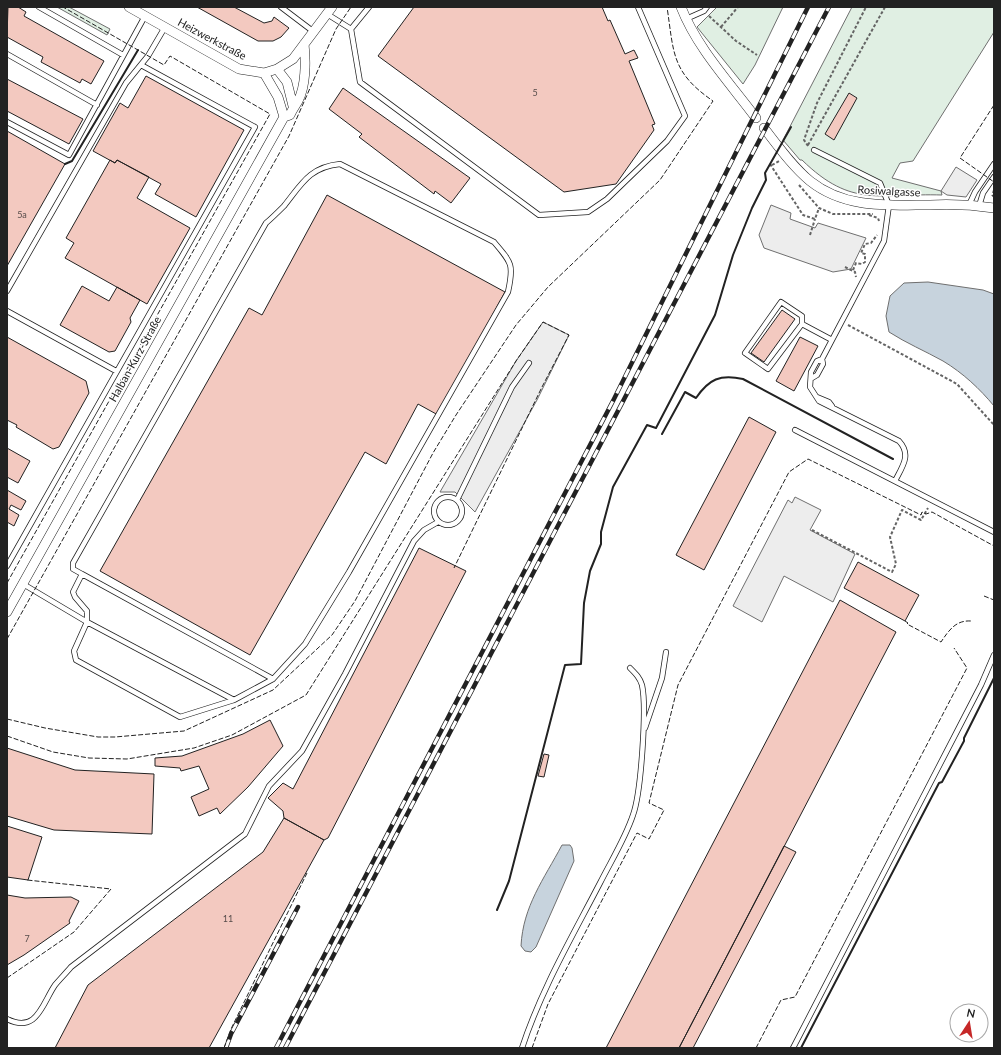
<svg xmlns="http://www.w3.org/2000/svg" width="1001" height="1055" font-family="Lato,sans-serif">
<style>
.green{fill:#e0efe3;stroke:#6f6f6f}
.parking{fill:#ededed;stroke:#6f6f6f}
.water{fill:#c7d3dd;stroke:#6f6f6f}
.building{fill:#f3c9c0;stroke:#222}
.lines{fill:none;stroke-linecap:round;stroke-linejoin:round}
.service-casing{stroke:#222;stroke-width:6}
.minor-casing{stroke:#222;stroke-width:10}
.path{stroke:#646464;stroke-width:2;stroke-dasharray:3 2;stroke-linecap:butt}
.service{stroke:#fff;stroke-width:4.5}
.minor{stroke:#fff;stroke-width:9}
.rail-casing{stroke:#222;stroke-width:4.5}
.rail{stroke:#fff;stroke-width:3;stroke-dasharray:9;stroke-linecap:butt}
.fence{stroke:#222;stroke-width:1;stroke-dasharray:5 2;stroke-linecap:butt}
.wall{stroke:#222;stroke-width:2}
.labels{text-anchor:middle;stroke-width:3;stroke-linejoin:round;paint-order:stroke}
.number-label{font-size:9px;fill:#564c4a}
.street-label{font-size:11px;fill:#222;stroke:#fff}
</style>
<rect width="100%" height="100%" fill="#fff"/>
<!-- green -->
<path class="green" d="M 57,7 L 69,7 L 110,29 L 107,35 Z
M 717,7 L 783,7 L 755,65 L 743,84 L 697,27 Z
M 852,7 L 994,7 L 994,32 L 913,161 L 900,163 L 892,178 L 941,191 L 942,195 C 880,193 852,209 802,160 L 800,160 L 783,140 Z"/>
<!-- parking -->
<path class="parking" d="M 956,167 L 977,180 L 966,197 L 947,195 L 941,191 Z
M 771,205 L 791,213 L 790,219 L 815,228 L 818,223 L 866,238 L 851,269 L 833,272 L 764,248 L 759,235 Z
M 543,322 L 569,335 L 537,400 L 475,512 L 455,492 L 440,492 L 516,361 Z
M 795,497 L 821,510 L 810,530 L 855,554 L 833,602 L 784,576 L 762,622 L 733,606 L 788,500 L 792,503 Z"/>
<!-- water -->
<path class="water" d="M 928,282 L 983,290 L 994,294 L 994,406 C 980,389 963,373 943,361 C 925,351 906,343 889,332 L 886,316 L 890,296 L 904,283 Z
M 562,845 L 570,845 L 572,848 L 574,861 L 536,947 L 531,952 L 525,951 L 521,946 C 523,906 544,879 562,845 Z"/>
<!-- building -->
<path class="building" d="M 8,7 L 18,7 L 26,12 L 24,16 L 104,61 L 91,84 L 82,79 L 80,83 L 41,62 L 43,57 L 7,37 Z
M 197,7 L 234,7 L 264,23 L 272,21 L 274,17 L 289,28 L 281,37 L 273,41 L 258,41 Z
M 414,7 L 602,7 L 608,21 L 610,20 L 625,54 L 634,50 L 638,58 L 629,61 L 655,124 L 652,125 L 654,130 L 616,184 L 564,192 L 378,56 Z
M 146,76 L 244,130 L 196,217 L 155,194 L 161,184 L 117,160 L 115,163 L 93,151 L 120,103 L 128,108 Z
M 7,79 L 83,119 L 69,144 L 7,111 Z
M 343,88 L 470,178 L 451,203 L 435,191 L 434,194 L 359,137 L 362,134 L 329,109 Z
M 849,93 L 857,98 L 834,140 L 825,134 Z
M 7,131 L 65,164 L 7,266 Z
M 110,160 L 115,163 L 117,160 L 149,177 L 137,198 L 190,228 L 147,304 L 65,258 L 74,243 L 66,238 Z
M 327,195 L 505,292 L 438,415 L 418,404 L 386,464 L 365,452 L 250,655 L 100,571 L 249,308 L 262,315 Z
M 82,286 L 109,301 L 117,287 L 140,300 L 130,318 L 131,322 L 115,351 L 109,352 L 60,325 Z
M 782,310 L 795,319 L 764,362 L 751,353 Z
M 7,337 L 86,381 L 89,393 L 59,447 L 53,449 L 16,427 L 17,425 L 7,420 Z
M 800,337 L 818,346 L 794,391 L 776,381 Z
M 749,417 L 776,432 L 704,570 L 676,555 Z
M 7,448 L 30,461 L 18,483 L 7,477 Z
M 7,490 L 26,501 L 21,510 L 11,505 L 9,509 L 19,515 L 14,526 L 7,522 Z
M 419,548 L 466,571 L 328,838 L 324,840 L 284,818 L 283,811 L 268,798 L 283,783 L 293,789 Z
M 858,562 L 919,595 L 905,621 L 844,588 Z
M 840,600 L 896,632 L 679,1048 L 606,1048 Z
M 270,720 L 283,746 L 248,787 L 220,814 L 217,808 L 199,816 L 191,797 L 209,789 L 199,766 L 181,771 L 180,768 L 155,766 L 155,758 L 182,756 L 243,734 Z
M 7,748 L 75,770 L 154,774 L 152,834 L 54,830 L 7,816 Z
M 544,754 L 549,755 L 544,777 L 538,776 Z
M 284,818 L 324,840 L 209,1048 L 55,1048 L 88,985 L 263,852 Z
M 7,826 L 42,837 L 28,880 L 7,877 Z
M 784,846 L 796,852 L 693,1048 L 679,1048 Z
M 7,895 L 25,898 L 71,897 L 79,901 L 69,921 L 70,923 L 24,955 L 7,965 Z"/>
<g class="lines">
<!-- service casing -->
<g class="service-casing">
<path id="service" d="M 39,7 L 123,55
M 281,7 L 314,32
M 369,7 L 351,29 L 360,82 L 539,215 L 588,212 L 607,199 L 667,141 L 685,116 L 638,7
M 327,14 L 351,29
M 686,19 L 704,11 L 707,7
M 7,54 L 97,105
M 7,122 L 69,155 L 145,16
M 969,205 L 975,192 L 994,164
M 979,206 L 983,193 L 994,177
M 7,291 L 126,83 L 148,56 L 165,27
M 781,302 L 802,316 L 802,324 L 768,369 L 745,353 Z
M 7,311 L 116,371
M 802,324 L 832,340
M 822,359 L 817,361 L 811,372 L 810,387 L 819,401 L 899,441 C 912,455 902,467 895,481
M 812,378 L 817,375 L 823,364 L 822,359 L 884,241 L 889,205 L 880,183 L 814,150
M 817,397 L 829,402 L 832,406
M 795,430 L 994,532
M434 511a14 14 0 1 1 28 0a14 14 0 1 1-28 0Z
M 457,500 L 512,387 L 529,363
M 7,566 L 255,127 L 141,65
M 82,574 L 73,569 L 73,563 L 266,223 C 272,218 278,212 284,206 C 301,185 309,167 340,164 L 494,242 C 512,263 514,265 508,292 L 349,572 L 305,644 L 273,679
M 23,584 L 87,622 L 234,700 L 180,717 L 76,660 L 74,651 L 87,622 L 87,611 L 75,597 L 73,592 L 82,574 L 273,679 L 234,700
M 645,728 L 662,678 L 666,652
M 7,1019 C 37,1034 42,1004 55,985 C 60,979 66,973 71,967 L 245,834 L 269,786 L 302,751 L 345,674 L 414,541 L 424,530 L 438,522
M 522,1048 C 541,990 572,937 600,883 C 611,861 625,839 633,815 C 641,793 647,708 642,685 C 640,678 636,674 630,668
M 793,1048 L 981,685 L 994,655"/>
</g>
<!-- minor casing -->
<g class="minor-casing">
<path id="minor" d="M 129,7 L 239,69 L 264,73 L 277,69 L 293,59 L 332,7
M 681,7 C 697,48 730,83 756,118
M 277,69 L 287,82 L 293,106
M 264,73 L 278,97 L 284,117
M 764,128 C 778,146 792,166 810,181 C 845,209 888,205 930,205 C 951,204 973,205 994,208
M 7,612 L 284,117 L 290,115 C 292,110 295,106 298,101 C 306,86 306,61 304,44"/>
</g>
<!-- path -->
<path class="path" d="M 709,16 L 736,41 L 757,55
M 721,27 L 738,7
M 808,145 L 885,7
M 808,146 L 804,140 L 817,103 L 866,7
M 770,164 L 803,215 L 815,219 L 819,208
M 772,165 L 779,161
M 799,185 L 819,208 L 833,214 L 873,214
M 869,215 L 878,218 L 879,221
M 810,235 L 815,219
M 845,267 L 855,272 L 856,277
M 853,270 L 856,263 L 862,264 L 865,262 L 865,254 L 861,253 L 865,244 L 871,243 L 877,235
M 848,325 L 957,384 L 994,425
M 812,530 L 892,572 L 896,564 L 890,537 L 902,510 L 921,520 L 928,508"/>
<!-- service -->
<use href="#service" class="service"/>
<!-- minor -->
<use href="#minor" class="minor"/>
<!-- rail casing -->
<g class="rail-casing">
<path id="rail" d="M 226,1048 L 231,1034 L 298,907
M 276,1048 L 614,399 L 808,7
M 285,1048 L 829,7"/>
</g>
<!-- rail -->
<use href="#rail" class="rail"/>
<!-- fence -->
<path class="fence" d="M 994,105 L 960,158 L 994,182
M 994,188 L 992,196 L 994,196
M 7,583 L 270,114 L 170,56 L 164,65 L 63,7
M 984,596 L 994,600
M 905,621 L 908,623 L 907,624 L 941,642 C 949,630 956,620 971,621
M 7,639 L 289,136 L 336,29 L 351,7
M 7,719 L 45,728 L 98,737 L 115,737 L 184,731 L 273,690 L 332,635 L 355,601 L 433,453 L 456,415 L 516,325 L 548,287 L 660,180 L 713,101 C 671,72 674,53 667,7
M 7,736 L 53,752 L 89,758 L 127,759 L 194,748 L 232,735 L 306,695 L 516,361 L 543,322 L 569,335 L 542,387 L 454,568
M 7,978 L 74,932 L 111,889 L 27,880
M 224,1048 L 231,1029 L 307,873
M 532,1048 L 548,1004 L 637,833 L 649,839 L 664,810 L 649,803 L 678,685 L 789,472 L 808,459 L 921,515 L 922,512 L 926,514 L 932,512 L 994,546
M 756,1048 L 781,1000 L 795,997 L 967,668 L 954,648"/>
<!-- wall -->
<path class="wall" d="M 65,164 L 72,161 L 138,50
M 662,434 L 685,392 L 696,398 C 709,379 720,374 743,379 L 893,459
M 497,910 L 509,881 L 565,665 L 581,664 L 584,603 L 590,571 L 601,544 L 601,532 L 613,487 L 647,425 L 656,428 L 715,315 L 733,255 L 752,208 L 766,180 L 765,173 L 791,127
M 801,1048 L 939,783 L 942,782 L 964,741 L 964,738 L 994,678"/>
</g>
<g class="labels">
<!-- number labels -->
<g class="number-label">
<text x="535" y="96">5</text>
<text x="22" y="218">5a</text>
<text x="228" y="922">11</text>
<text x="27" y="942">7</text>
</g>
<!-- street labels -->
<g class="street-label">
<text transform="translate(212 39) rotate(28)" y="4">Heizwerkstraße</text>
<text transform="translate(889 191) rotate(3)" y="4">Rosiwalgasse</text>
<text transform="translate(135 359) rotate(-61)" y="4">Halban-Kurz-Straße</text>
</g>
</g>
<!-- border -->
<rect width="1001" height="1055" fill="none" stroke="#222222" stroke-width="16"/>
<!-- north arrow -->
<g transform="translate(969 1023) rotate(12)"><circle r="19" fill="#ffffff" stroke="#a7a7a7"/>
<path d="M0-3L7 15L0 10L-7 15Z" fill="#c62828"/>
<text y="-6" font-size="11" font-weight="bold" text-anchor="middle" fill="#222222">N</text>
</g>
</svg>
